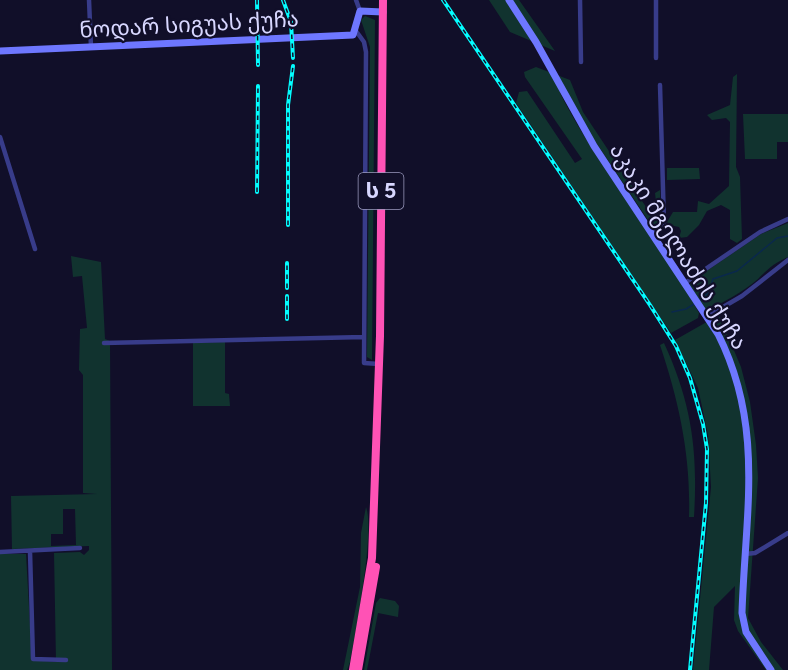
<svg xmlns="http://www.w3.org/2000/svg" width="788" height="670" font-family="Figtree,'Noto Sans Georgian',sans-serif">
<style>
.green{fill:#11332f;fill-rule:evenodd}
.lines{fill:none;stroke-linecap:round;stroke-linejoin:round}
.stream{stroke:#0a284d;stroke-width:1.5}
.street{stroke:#383c8a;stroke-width:4.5}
.secondary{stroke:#6e77ff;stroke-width:7}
.highway{stroke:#ff52b5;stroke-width:8}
.rail-casing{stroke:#03fdff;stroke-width:4}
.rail{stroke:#110f29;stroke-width:1.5;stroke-dasharray:4.5;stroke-linecap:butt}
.labels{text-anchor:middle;stroke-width:4.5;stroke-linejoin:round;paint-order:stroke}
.shield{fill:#110f29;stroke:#9c9bbf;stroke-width:1.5}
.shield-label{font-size:21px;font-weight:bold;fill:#d8d7ff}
.street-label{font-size:22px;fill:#d8d7ff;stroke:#110f29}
</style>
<rect width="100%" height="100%" fill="#110f29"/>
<!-- green -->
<path class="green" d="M 489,0 L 519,0 L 555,51 L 510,32 Z
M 365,16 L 375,20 L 372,360 L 367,357 L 370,47 L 361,20 Z
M 536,67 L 570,80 L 583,112 L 652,216 L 657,211 L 655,193 L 660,190 L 661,224 L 654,229 L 593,138 L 565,89 L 560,93 C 599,170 658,236 699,313 L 698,318 L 671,333 L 516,103 L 519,92 L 527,91 L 575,163 L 582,159 L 525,77 L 524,72 Z
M 737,74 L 736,167 L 740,177 L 742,239 L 737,243 L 730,239 L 730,210 L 721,205 L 707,211 L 699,225 L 687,237 L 679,238 L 681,231 L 679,227 L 669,225 L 667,222 L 673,212 L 697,212 L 698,201 L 709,204 L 729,186 L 730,122 L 726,118 L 712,120 L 707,115 L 730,105 L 733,77 Z
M 743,114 L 788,114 L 788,142 L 777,142 L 777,159 L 745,159 Z
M 667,168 L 699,168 L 700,179 L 667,180 Z
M 788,223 L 788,257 C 774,263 768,269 758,279 C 743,292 724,302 706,311 L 690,285 L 692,281 L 761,234 Z
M 71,256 L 101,262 L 105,339 L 110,341 L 112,670 L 0,670 L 0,554 L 26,554 L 32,660 L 56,662 L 54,553 L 80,552 L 84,555 L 89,550 L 89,546 L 12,549 L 11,496 L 97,494 L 83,493 L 83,375 L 79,370 L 80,329 L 87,328 L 82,276 L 73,277 ZM 63,509 L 75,509 L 76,545 L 51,546 L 51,534 L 63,534 Z
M 719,315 L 741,367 L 750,402 L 756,445 L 758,478 L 748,618 L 761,642 L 783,670 L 766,670 L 738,631 L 734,620 L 735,586 L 714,607 L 709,670 L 693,670 L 711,487 L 708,435 L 698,388 L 675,340 Z
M 225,342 L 225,393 L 229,394 L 230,406 L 193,406 L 193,343 Z
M 664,343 C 692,404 698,451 694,517 L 689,517 C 691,456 679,402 660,345 Z
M 366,507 C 375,530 356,631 350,662 L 347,670 L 343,670 L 360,587 L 361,533 Z
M 380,598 L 395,601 L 399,606 L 398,617 L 378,613 L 367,670 L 364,670 L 376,603 Z"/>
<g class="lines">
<!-- stream -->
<path class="stream" d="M 700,300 L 709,292 L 713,279 L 737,271 L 777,238 L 788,236
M 672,312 L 686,309 L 694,304"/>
<!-- street -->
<path class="street" d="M 89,0 L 91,47
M 356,0 L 360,11
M 580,0 L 581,62
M 356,31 L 364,42 L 366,52 L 364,363 L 379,364
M 656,58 L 656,0
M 0,137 L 35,249
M 653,234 L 664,223 L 660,85
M 685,283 L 760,232 L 788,219
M 706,317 L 742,296 L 788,260
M 104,343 L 364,337
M 30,551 L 33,659 L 66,660
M 0,552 L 80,548
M 745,554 L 755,553 L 788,533"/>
<!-- secondary -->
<path class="secondary" d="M 509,0 L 536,42 L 594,146 L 718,334 C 765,427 745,514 742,613 L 746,632 L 771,670
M 0,51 L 353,35 L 360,11 L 383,12"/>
<!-- highway -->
<path class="highway" d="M 353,670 L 372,558 L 380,336 L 383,0
M 358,670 L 376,567"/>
<!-- rail casing -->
<g class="rail-casing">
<path id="rail" d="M 257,0 L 258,65
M 283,0 L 291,22 L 293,58
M 443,0 L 650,305 L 676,346 L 690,378 L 703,424 L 707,449 L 706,503 L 690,670
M 257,192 L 258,86
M 288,225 L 288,105 L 293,66
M 287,288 L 287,263
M 287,319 L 287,296"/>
</g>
<!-- rail -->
<use href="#rail" class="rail"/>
</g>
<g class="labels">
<!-- shield labels -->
<rect class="shield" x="358.5" y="173" width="45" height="36" rx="4.5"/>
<g class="shield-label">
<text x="381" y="198">ს 5</text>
</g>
<!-- street labels -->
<g class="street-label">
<text transform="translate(189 24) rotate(-3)" y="8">ნოდარ სიგუას ქუჩა</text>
<text transform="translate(679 246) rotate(58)" y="8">აკაკი მგელაძის ქუჩა</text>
</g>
</g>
</svg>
